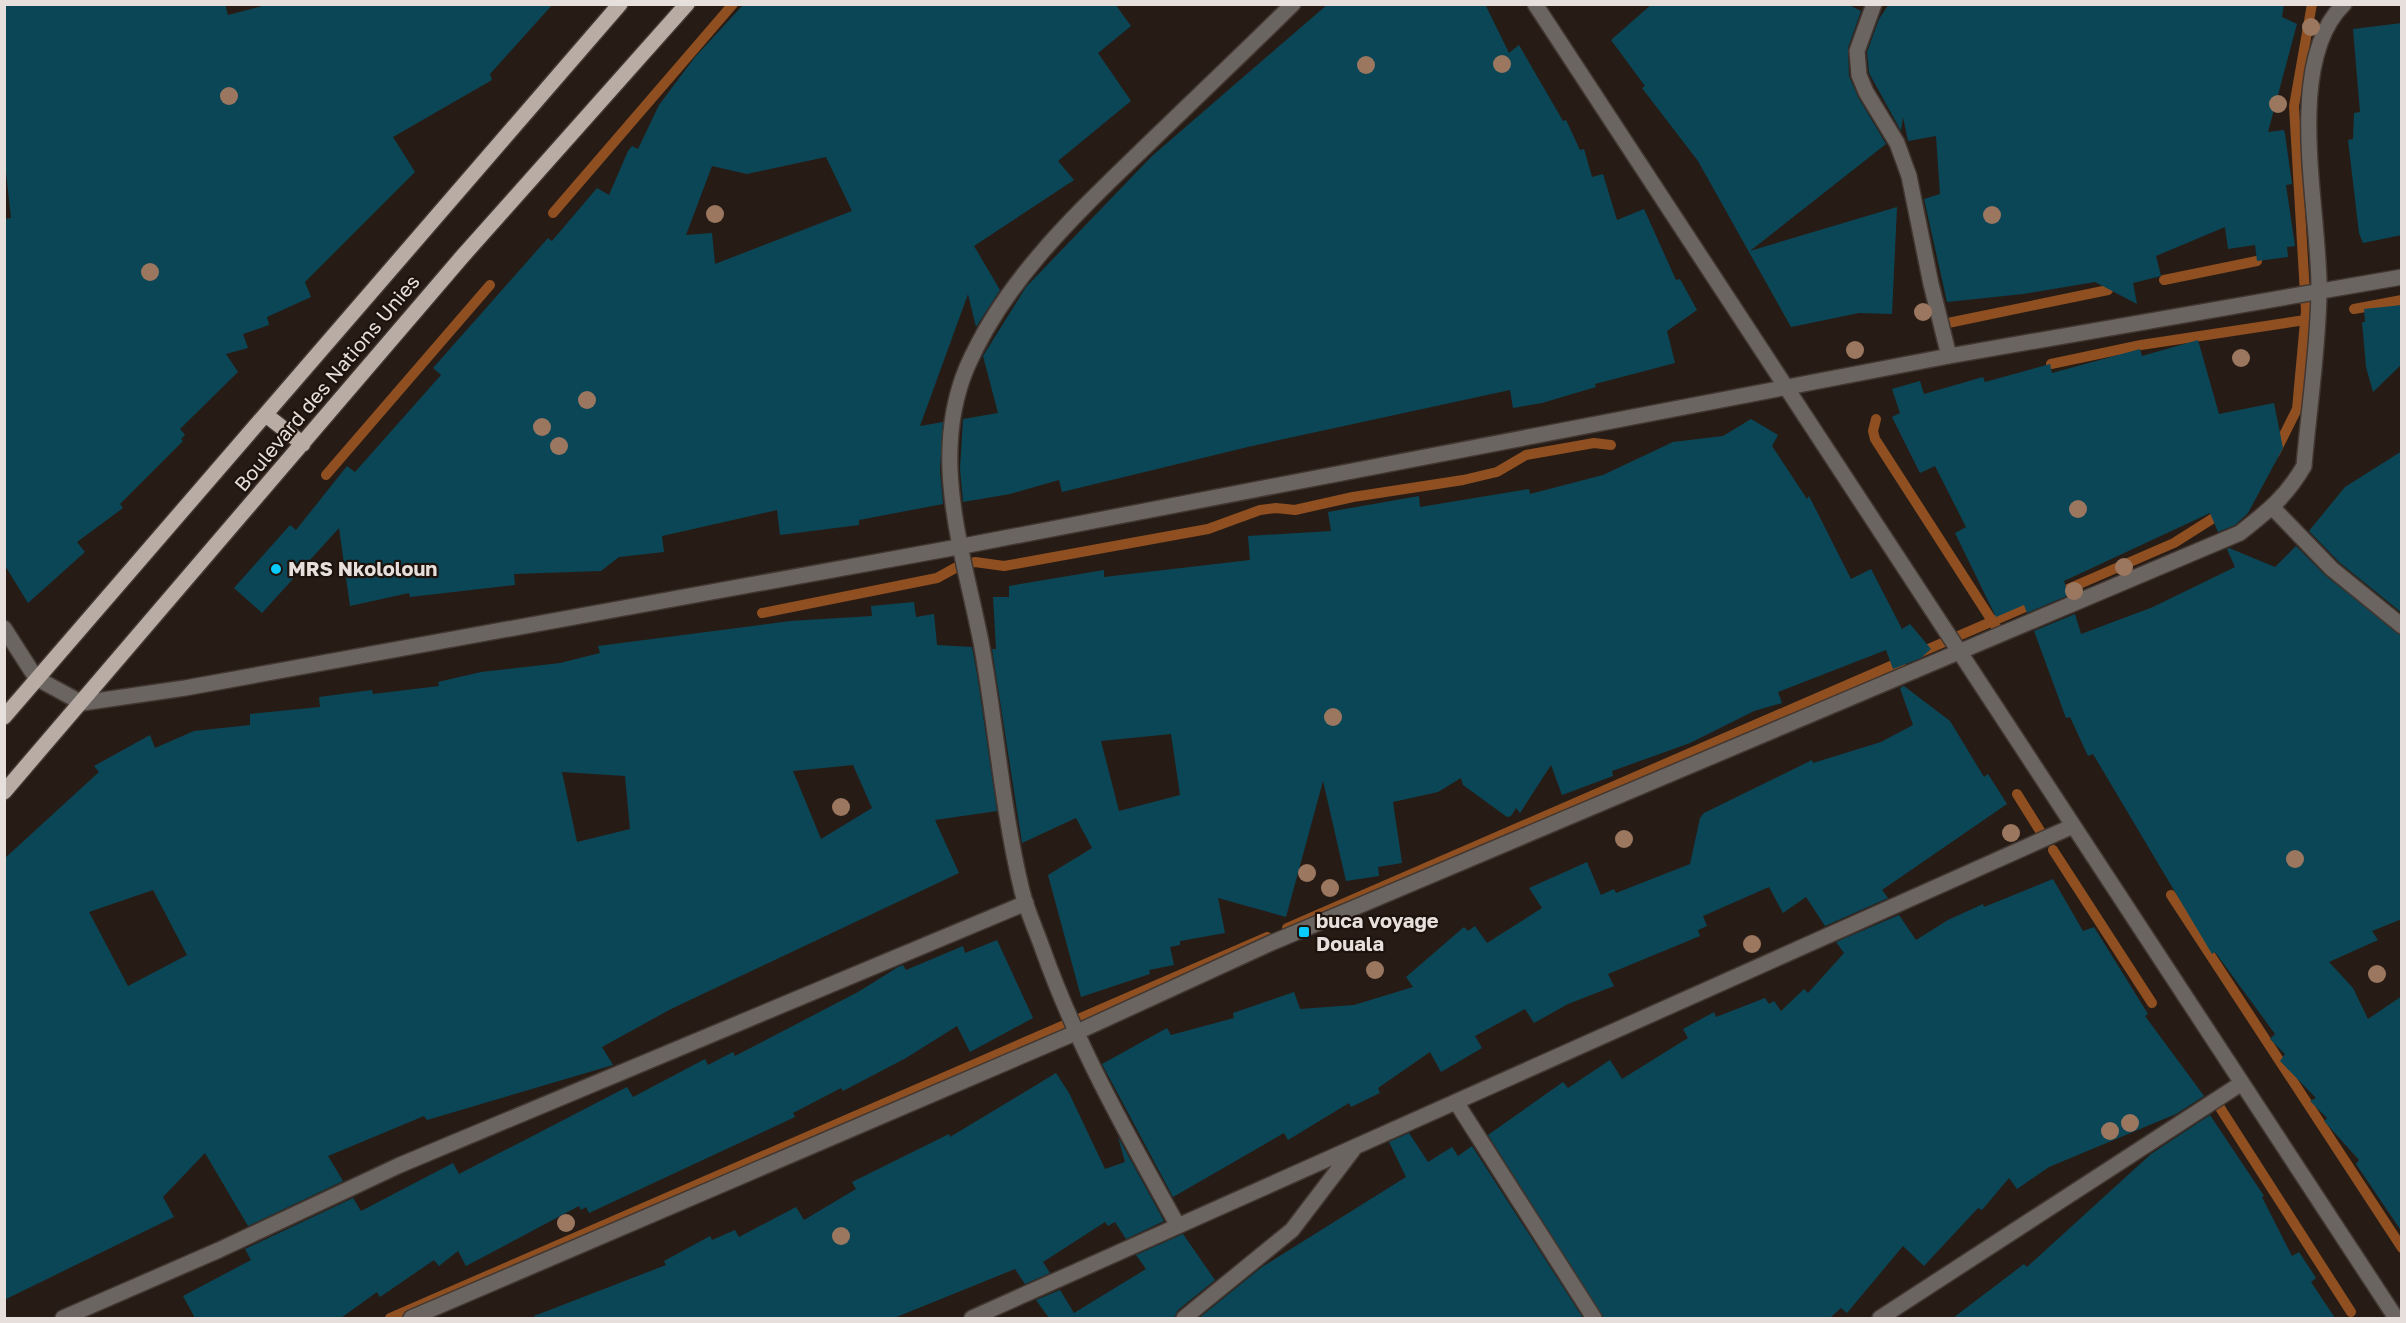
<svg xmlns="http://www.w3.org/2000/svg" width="2406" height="1323" font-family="'Golos Text',sans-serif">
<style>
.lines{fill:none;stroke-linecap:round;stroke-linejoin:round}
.stream{stroke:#8f4f20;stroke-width:10}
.building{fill:#0b4657;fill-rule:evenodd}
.minor-casing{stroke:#423731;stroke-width:18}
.major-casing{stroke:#423731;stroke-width:18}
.minor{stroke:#6b6561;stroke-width:15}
.major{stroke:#b9aca4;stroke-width:15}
.tree{fill:#9b7760}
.poi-dot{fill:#0acafa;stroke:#1d130c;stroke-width:2}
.labels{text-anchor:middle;stroke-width:4.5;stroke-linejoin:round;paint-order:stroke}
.street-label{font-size:20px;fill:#e7dfdb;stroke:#1d130c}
.poi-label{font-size:20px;font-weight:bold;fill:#e7dfdb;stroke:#1d130c;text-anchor:start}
</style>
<rect width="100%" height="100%" fill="#271c15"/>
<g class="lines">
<!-- stream -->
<path class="stream" d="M 553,213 L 733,4
M 2164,280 L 2257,261
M 2354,309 L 2402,300
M 1948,323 L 2108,290
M 2051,364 L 2141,345 L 2305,320
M 1876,419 L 1873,431 L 1875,439 L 1996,627
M 2275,453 L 2297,409 L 2306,311 L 2294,106 L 2312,4
M 326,475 L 490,285
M 2054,595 L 2174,543 L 2223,512
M 762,613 L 937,578 L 957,567 L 975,562 L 1004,566 L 1208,529 L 1260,510 L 1276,508 L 1295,510 L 1353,497 L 1463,480 L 1497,472 L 1526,455 L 1594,443 L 1611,445
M 1919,653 L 2037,602
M 2017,794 L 2042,834
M 2053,850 L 2152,1003
M 2171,895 L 2402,1248
M 1287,928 L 1902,661
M 2217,1103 L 2351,1312
M 390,1318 L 1267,937"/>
</g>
<!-- building -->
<path class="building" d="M 4,4 L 225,4 L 228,15 L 270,4 L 553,4 L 490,74 L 492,80 L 393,137 L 415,172 L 305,282 L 311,297 L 267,317 L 269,325 L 243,334 L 248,348 L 226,354 L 238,372 L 180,429 L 185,435 L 181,439 L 183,441 L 120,504 L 123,508 L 77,542 L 85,552 L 28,603 L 4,564 L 4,219 L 11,218 L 4,154 Z
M 744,4 L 1115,4 L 1131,26 L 1098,53 L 1131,101 L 1058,161 L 1074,180 L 974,246 L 1000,290 L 976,327 L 968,294 L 920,426 L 943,422 L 940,470 L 943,504 L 859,520 L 859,525 L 780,535 L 777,510 L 662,536 L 664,552 L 619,557 L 601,571 L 514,574 L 515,585 L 410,597 L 409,593 L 350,606 L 339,528 L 262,613 L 234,588 L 290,525 L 296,530 L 347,466 L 355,472 L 441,375 L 433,368 L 548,238 L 552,241 L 597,188 L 609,195 L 628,151 L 632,146 L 638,149 L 659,105 L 695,57 ZM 826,157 L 852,211 L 715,264 L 712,233 L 686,235 L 712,166 L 747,174 Z
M 1328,4 L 1485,4 L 1509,53 L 1519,45 L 1563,121 L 1566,120 L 1580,150 L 1584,149 L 1592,177 L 1603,174 L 1617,220 L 1644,209 L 1676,280 L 1680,279 L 1697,310 L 1667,331 L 1675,363 L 1595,384 L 1596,387 L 1542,403 L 1513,408 L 1510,390 L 1252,446 L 1062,492 L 1059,480 L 1010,494 L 963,502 L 960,469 L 963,419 L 998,413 L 983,356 L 1026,287 L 1152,156 Z
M 1652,4 L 1847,4 L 1861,11 L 1848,48 L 1849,76 L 1858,97 L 1886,144 L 1750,251 L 1897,207 L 1892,314 L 1859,313 L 1791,327 L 1698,161 L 1642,88 L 1645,86 L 1611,40 Z
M 1889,4 L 2284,4 L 2282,17 L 2297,24 L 2268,132 L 2284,130 L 2285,134 L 2292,184 L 2286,185 L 2295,246 L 2287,247 L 2288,257 L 2257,261 L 2255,245 L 2228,249 L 2225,227 L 2156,256 L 2161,276 L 2133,283 L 2137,304 L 2095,282 L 2023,294 L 1947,302 L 1924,199 L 1940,194 L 1936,136 L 1908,141 L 1903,117 L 1901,131 L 1869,73 L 1867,52 L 1879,19 Z
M 2402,23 L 2402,235 L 2363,243 L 2359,233 L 2348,140 L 2353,139 L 2354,113 L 2360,112 L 2353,29 Z
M 2402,305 L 2402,364 L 2373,392 L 2366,367 L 2362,322 L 2365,322 L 2364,309 Z
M 2198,340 L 2219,414 L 2274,403 L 2283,448 L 2248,513 L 2235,525 L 2218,532 L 2210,513 L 2064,581 L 2069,595 L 2027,613 L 2024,605 L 1996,617 L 1955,533 L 1966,527 L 1935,466 L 1920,473 L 1892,417 L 1900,413 L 1892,389 L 1920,381 L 1924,394 L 1983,377 L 1985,382 L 2050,364 L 2052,373 L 2140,349 L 2142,356 Z
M 1751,419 L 1778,435 L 1772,446 L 1807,499 L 1809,496 L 1851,579 L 1871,569 L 1902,629 L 1910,624 L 1931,649 L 1921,658 L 1893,669 L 1886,650 L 1778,692 L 1782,703 L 1754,711 L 1690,743 L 1612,771 L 1613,776 L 1562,795 L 1551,765 L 1520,813 L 1516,808 L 1511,816 L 1507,817 L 1463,785 L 1461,778 L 1438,792 L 1393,802 L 1402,863 L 1378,867 L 1379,876 L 1346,881 L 1323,781 L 1286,917 L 1218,898 L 1225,933 L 1180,941 L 1180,945 L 1170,947 L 1174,965 L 1149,970 L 1150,974 L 1081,997 L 1048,875 L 1092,848 L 1076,818 L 1022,843 L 992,649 L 996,649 L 993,597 L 1009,597 L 1009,586 L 1104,570 L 1104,577 L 1250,560 L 1248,536 L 1331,531 L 1328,512 L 1419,496 L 1420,507 L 1529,489 L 1530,494 L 1603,475 L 1673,442 L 1723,436 ZM 1171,734 L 1180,795 L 1119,811 L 1101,741 Z
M 2402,451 L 2402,613 L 2339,562 L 2309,531 L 2345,487 Z
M 2296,546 L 2326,576 L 2402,636 L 2402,919 L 2372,931 L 2378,940 L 2329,962 L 2353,988 L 2368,1019 L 2402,996 L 2402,1232 L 2356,1164 L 2359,1160 L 2324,1121 L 2327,1118 L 2310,1101 L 2316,1098 L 2280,1061 L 2285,1054 L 2270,1039 L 2275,1034 L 2215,952 L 2212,954 L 2093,754 L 2088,756 L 2070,717 L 2066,718 L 2034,631 L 2075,614 L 2081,634 L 2153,607 L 2235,567 L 2227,549 L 2229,548 L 2275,567 Z
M 914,602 L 916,617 L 934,614 L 937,645 L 972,647 L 977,674 L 997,811 L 935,820 L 959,873 L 671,1009 L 602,1047 L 613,1065 L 427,1120 L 424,1116 L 328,1156 L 343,1181 L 248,1226 L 205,1153 L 163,1197 L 174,1217 L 4,1300 L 4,859 L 99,772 L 94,766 L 150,735 L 155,748 L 194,731 L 250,725 L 250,714 L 320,707 L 319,697 L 372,690 L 373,694 L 439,686 L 438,682 L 481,672 L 560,663 L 600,653 L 598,646 L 790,621 L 872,616 L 871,606 ZM 853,765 L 872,808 L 821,839 L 793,771 ZM 562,772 L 625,776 L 630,829 L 577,842 ZM 153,890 L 187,955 L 128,986 L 89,912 Z
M 1904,686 L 1950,721 L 1984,777 L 1988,774 L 2007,804 L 1882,890 L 1888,898 L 1825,926 L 1806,897 L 1783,913 L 1769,887 L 1703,916 L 1707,926 L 1698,930 L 1700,936 L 1608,974 L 1614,986 L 1568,1004 L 1534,1023 L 1525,1009 L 1475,1036 L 1482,1048 L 1441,1072 L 1430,1052 L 1378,1088 L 1380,1093 L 1351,1107 L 1349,1103 L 1288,1140 L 1284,1133 L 1173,1197 L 1102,1064 L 1167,1028 L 1171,1035 L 1234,1018 L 1233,1013 L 1294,992 L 1300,1009 L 1354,1005 L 1413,987 L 1406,977 L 1464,927 L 1468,931 L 1475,926 L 1487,943 L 1542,908 L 1529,888 L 1587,862 L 1601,895 L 1614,889 L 1616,893 L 1690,864 L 1700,818 L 1704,813 L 1812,760 L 1813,763 L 1881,742 L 1913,725 L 1900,688 Z
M 2053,879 L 2083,931 L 2094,927 L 2148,1014 L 2145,1016 L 2204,1096 L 2176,1114 L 2049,1167 L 2017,1189 L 2009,1178 L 1982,1210 L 1978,1208 L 1924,1266 L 1903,1246 L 1847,1313 L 1841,1308 L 1830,1318 L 1604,1318 L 1488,1135 L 1563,1082 L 1568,1088 L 1610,1060 L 1622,1079 L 1688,1038 L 1683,1029 L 1714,1012 L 1716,1017 L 1765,998 L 1769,1004 L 1774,1001 L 1781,1011 L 1804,989 L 1808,993 L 1844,953 L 1836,942 L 1899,915 L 1916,940 L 1948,920 L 1983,904 L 1984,907 Z
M 997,940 L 1033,1018 L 970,1052 L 957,1026 L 906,1058 L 843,1091 L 841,1088 L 793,1113 L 795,1117 L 589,1213 L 586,1207 L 581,1210 L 579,1206 L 466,1266 L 458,1251 L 439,1266 L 434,1260 L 380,1297 L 377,1292 L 341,1318 L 195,1318 L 183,1296 L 251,1260 L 245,1249 L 353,1198 L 361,1211 L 453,1163 L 459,1174 L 627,1087 L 633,1097 L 705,1059 L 708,1065 L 733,1052 L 735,1056 L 858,992 L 898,967 L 903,965 L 906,970 L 963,946 L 965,953 Z
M 1056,1073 L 1069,1093 L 1105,1169 L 1125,1162 L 1118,1137 L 1164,1221 L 1126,1239 L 1115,1222 L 1108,1226 L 1105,1222 L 1043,1262 L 1050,1273 L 1025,1284 L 1015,1269 L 894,1318 L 535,1318 L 534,1316 L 666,1265 L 664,1261 L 710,1236 L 712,1240 L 735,1230 L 739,1237 L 796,1207 L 804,1220 L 856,1189 L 852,1182 L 949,1134 L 950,1137 Z
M 2210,1115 L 2264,1196 L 2262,1197 L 2292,1256 L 2299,1252 L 2316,1278 L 2311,1282 L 2335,1318 L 1953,1318 L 2024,1264 L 2027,1267 L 2151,1154 Z
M 1409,1133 L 1428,1162 L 1452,1147 L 1458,1156 L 1472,1146 L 1583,1318 L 1199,1318 L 1262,1267 L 1406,1177 L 1389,1142 Z
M 1183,1234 L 1215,1280 L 1178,1310 L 1174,1318 L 1049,1318 L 1036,1300 L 1060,1290 L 1074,1313 L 1146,1269 L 1136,1255 Z"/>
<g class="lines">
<!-- minor casing -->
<g class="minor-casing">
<path id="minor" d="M 1535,4 L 2396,1318
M 1874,4 L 1857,51 L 1859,75 L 1866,92 L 1897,143 L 1909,176 L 1931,284 L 1949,356
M 2273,508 L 2332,569 L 2402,626
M 4,628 L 36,678 L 82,703 L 185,688 L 958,547 L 1949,356 L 2402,277
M 1456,1102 L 1594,1318
M 1178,1226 C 1128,1136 1078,1048 1043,950 C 1036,930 1027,911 1022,891 C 1002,809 996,724 981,642 C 963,551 929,457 967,367 C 1005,280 1075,215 1142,150 C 1192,102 1243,53 1293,4
M 63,1318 L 219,1250 L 400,1165 L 1026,903
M 411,1318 L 1075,1033 L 1271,943 L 2240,533 C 2268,511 2286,497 2304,466 C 2309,408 2318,350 2319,293 C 2321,215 2282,64 2344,4
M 972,1318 L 2073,826
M 1184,1318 L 1292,1230 L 1353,1150
M 1880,1318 L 2242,1083"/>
</g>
<!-- major casing -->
<g class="major-casing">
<path id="major" d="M 266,415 L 303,444
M 4,717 L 620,4
M 4,792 L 461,258 L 687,4"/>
</g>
<!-- minor -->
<use href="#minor" class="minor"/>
<!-- major -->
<use href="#major" class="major"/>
</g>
<!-- trees -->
<g class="tree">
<circle cx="2311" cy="27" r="9"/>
<circle cx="1502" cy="64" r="9"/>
<circle cx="1366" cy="65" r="9"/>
<circle cx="229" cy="96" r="9"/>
<circle cx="2278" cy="104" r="9"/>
<circle cx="715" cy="214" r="9"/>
<circle cx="1992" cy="215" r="9"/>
<circle cx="150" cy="272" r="9"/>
<circle cx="1923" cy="312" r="9"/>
<circle cx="1855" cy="350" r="9"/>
<circle cx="2241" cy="358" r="9"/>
<circle cx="587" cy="400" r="9"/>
<circle cx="542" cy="427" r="9"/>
<circle cx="559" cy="446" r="9"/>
<circle cx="2078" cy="509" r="9"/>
<circle cx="2124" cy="567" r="9"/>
<circle cx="2074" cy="591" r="9"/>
<circle cx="1333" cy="717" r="9"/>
<circle cx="841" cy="807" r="9"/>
<circle cx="2011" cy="833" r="9"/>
<circle cx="1624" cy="839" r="9"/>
<circle cx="2295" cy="859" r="9"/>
<circle cx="1307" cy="873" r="9"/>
<circle cx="1330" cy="888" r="9"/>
<circle cx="1752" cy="944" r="9"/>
<circle cx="1375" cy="970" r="9"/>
<circle cx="2377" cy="974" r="9"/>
<circle cx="2130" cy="1123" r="9"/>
<circle cx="2110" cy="1131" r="9"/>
<circle cx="566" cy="1223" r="9"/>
<circle cx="841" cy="1236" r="9"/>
</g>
<!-- markers -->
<g class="poi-dot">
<circle cx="276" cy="569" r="6"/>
<rect x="1298" y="926" width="12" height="12" rx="3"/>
</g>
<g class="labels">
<!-- street labels -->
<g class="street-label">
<text transform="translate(327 383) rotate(-50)" y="7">Boulevard des Nations Unies</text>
</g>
<!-- poi labels -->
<g class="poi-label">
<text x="288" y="576">MRS Nkololoun</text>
<text x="1316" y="928">buca voyage<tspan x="1316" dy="23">Douala</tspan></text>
</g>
</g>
<!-- border -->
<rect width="2406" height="1323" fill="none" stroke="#e7dfdb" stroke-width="12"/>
</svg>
